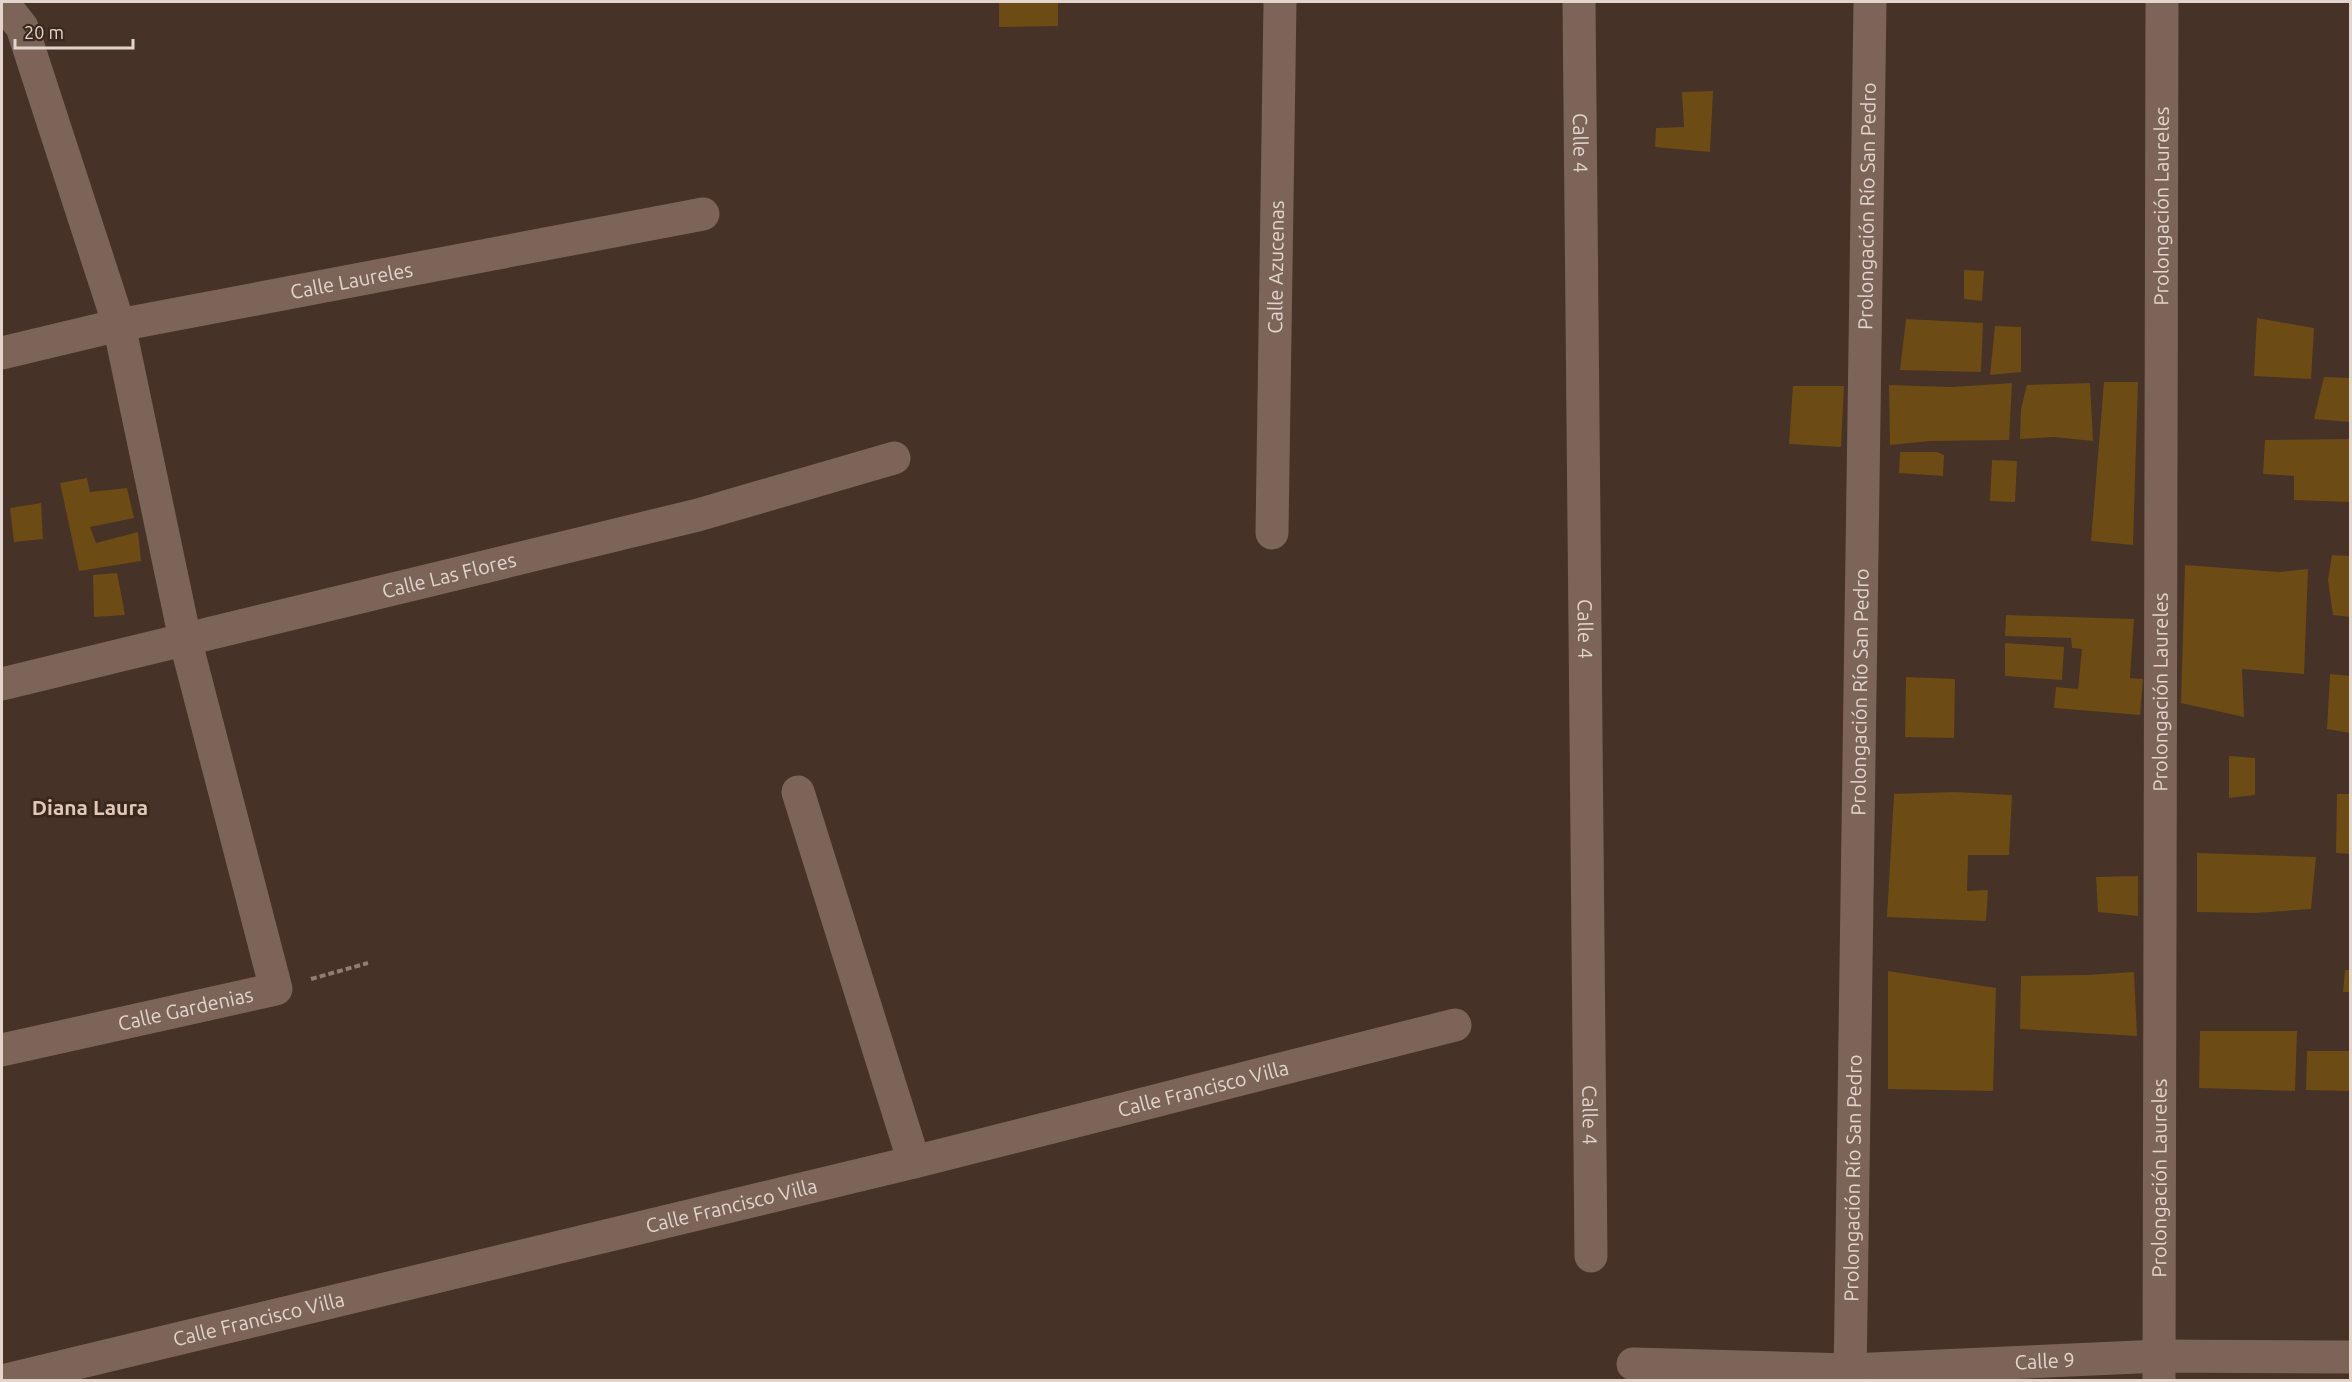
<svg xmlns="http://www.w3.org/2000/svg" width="2352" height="1382" font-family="Ubuntu,sans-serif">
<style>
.building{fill:#6c4b15}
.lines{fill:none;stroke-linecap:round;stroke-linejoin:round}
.path{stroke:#8f7e74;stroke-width:4;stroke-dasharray:6 3;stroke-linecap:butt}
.street{stroke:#7c6558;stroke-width:33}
.labels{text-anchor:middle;stroke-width:6;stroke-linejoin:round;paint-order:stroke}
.street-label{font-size:20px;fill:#e2d5cd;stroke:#3b281d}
.neighbourhood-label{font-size:21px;font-weight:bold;fill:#e2c8b9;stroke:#3b281d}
</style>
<rect width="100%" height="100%" fill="#463226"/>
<!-- building -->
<path class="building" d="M 999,2 L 1058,2 L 1058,26 L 999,27 Z
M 1713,91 L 1710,152 L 1655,147 L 1656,128 L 1684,127 L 1682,92 Z
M 1964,270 L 1984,271 L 1982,301 L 1964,299 Z
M 2257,318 L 2314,328 L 2311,379 L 2254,376 Z
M 1906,319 L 1983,323 L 1981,372 L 1900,370 Z
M 1995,326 L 2021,327 L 2021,372 L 1990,375 Z
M 2324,377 L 2350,378 L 2350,422 L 2314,419 Z
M 2104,382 L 2138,382 L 2133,545 L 2091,541 Z
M 2012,383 L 2009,440 L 1930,441 L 1890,445 L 1889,385 L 1952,387 Z
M 2090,383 L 2093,441 L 2054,437 L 2020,439 L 2021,409 L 2027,385 Z
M 1793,386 L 1844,386 L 1841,447 L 1789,444 Z
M 2350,439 L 2350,502 L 2294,500 L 2294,476 L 2263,474 L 2265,440 Z
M 1900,452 L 1937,452 L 1944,455 L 1943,476 L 1899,473 Z
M 1992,460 L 2017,461 L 2015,502 L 1990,501 Z
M 87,478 L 90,492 L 127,488 L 134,518 L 90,527 L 96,543 L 138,532 L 141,561 L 79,571 L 60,483 Z
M 41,503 L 43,539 L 14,542 L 10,508 Z
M 2332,555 L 2350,556 L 2350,617 L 2333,615 L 2328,580 Z
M 2185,565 L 2279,572 L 2308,569 L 2304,674 L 2242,669 L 2244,717 L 2181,703 Z
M 117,573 L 125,615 L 94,617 L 93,575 Z
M 2006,615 L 2134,619 L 2130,678 L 2143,679 L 2140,715 L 2054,708 L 2056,687 L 2078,689 L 2082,649 L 2072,648 L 2071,638 L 2005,636 Z
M 2005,643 L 2064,647 L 2062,680 L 2005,676 Z
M 2330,674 L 2350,676 L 2350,733 L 2327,729 Z
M 1906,677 L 1955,679 L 1954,738 L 1905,737 Z
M 2229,756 L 2255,758 L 2255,795 L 2229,798 Z
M 1955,792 L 2012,795 L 2009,855 L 1968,855 L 1967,891 L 1988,890 L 1986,921 L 1887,917 L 1894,794 Z
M 2337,794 L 2350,794 L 2350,854 L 2336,853 Z
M 2197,853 L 2316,857 L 2311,909 L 2255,913 L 2197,912 Z
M 2138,876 L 2138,916 L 2098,912 L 2096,877 Z
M 2345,970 L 2350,970 L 2350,992 L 2343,992 Z
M 1888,971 L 1996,988 L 1993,1091 L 1888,1089 Z
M 2134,972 L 2137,1036 L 2020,1029 L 2021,976 L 2087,975 Z
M 2200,1031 L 2297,1031 L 2295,1091 L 2199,1088 Z
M 2307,1051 L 2350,1051 L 2350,1091 L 2306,1090 Z"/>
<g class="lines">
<!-- path -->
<path class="path" d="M 311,979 L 368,963"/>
<!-- street -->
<g class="street">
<path id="s1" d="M 1579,2 L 1591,1256"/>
<path id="s2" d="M 2,353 L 119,325 L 703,214"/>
<path id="s3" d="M 1272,533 L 1280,2"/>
<path id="s4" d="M 2,684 L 698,515 L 894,458"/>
<path d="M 798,792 L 914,1162"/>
<path id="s5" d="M 2,1050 L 276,989 L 185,639 L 119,325 L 22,27 L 2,2"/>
<path id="s6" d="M 1633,1364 L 1850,1370 L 2160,1356 L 2350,1357"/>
<path id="s7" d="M 6,1380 L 914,1162 L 1455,1025"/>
<path id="s8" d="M 1850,1380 L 1870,2"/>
<path id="s9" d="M 2159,1380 L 2162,2"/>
</g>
</g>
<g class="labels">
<!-- street labels -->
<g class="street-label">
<text dy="7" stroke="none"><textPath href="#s1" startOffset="141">Calle 4</textPath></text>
<text dy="7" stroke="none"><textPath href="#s8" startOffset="1174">Prolongación Río San Pedro</textPath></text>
<text dy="7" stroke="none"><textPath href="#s9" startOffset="1174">Prolongación Laureles</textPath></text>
<text dy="7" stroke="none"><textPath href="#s3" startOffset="266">Calle Azucenas</textPath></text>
<text dy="7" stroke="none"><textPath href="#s2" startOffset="357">Calle Laureles</textPath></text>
<text dy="7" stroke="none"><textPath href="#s4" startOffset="460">Calle Las Flores</textPath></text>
<text dy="7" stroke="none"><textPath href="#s1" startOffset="627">Calle 4</textPath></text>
<text dy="7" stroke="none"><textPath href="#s8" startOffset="688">Prolongación Río San Pedro</textPath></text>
<text dy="7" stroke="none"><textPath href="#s9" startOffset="688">Prolongación Laureles</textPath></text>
<text dy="7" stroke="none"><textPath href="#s5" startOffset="188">Calle Gardenias</textPath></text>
<text dy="7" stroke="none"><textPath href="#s7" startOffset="1232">Calle Francisco Villa</textPath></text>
<text dy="7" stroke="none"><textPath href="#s1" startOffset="1113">Calle 4</textPath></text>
<text dy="7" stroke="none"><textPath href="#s8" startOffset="202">Prolongación Río San Pedro</textPath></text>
<text dy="7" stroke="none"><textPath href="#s9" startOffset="202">Prolongación Laureles</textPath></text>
<text dy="7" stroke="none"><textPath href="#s7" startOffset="746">Calle Francisco Villa</textPath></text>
<text dy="7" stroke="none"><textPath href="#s7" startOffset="260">Calle Francisco Villa</textPath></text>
<text dy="7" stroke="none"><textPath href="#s6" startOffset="412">Calle 9</textPath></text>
</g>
<!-- neighbourhood labels -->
<g class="neighbourhood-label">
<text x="90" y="815">Diana Laura</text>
</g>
</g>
<!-- border -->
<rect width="2352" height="1382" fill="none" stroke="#e2d5cd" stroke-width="6"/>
<!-- scale -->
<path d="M15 39v9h118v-9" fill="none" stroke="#e2d5cd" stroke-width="3"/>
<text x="24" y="39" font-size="18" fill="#e2d5cd" stroke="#3b281d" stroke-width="4.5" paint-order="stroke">20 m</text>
</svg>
